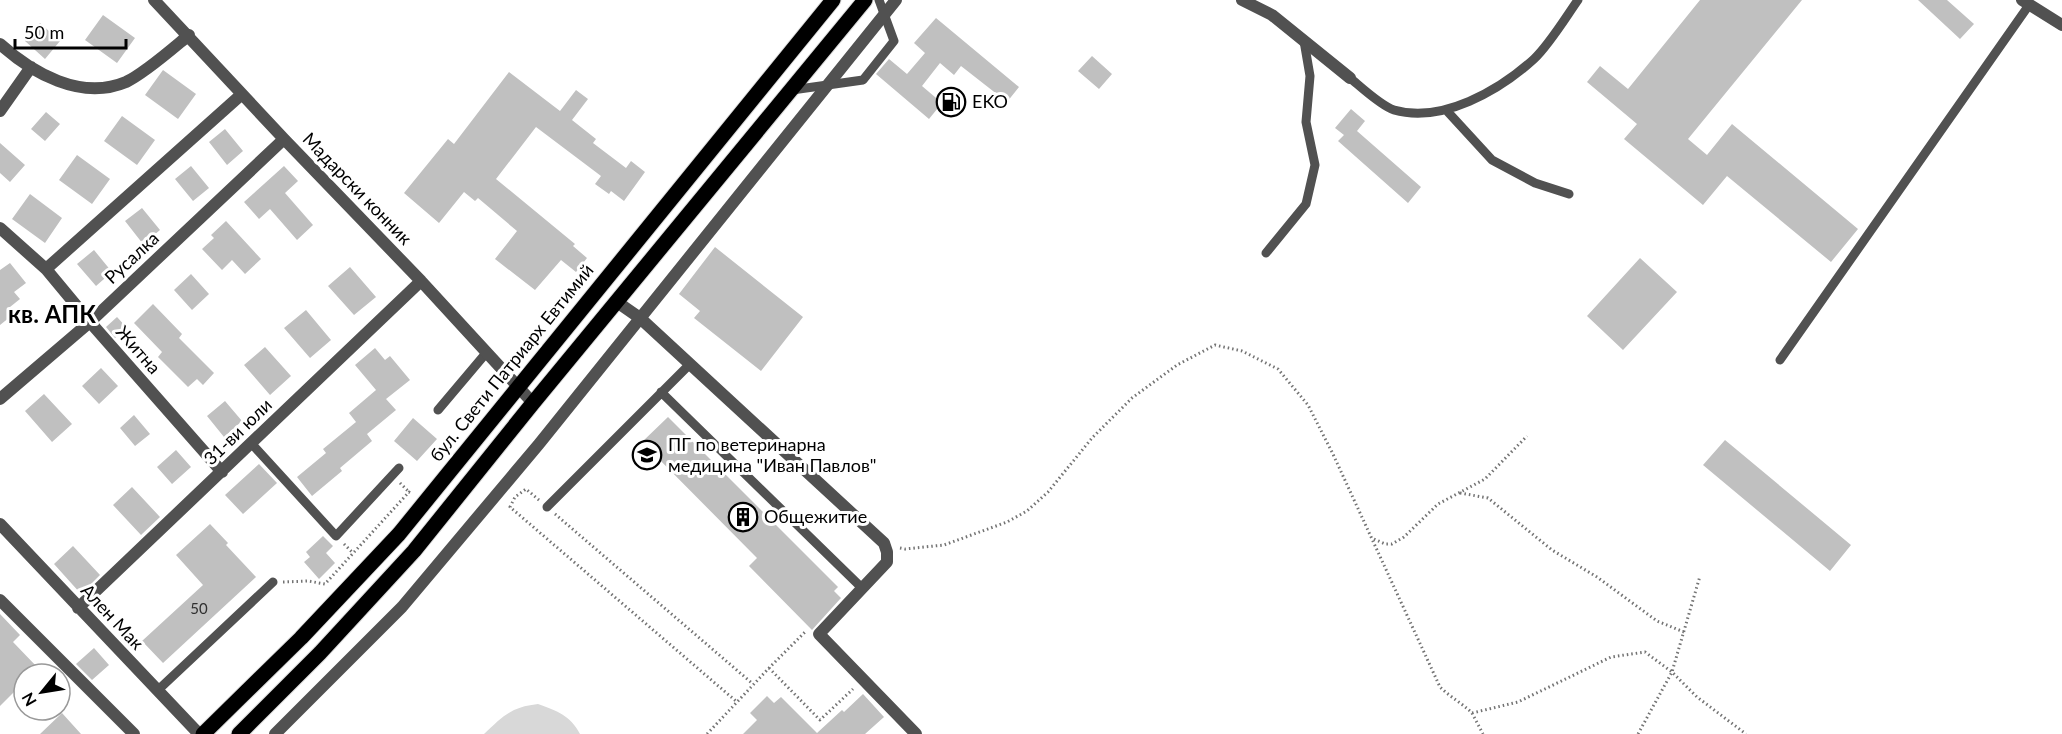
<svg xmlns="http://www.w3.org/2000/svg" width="2062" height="734" font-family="Lato,sans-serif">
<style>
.green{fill:#d8d8d8}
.building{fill:#c0c0c0}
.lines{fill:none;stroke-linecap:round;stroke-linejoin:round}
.primary-casing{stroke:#dbdbdb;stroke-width:17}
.path{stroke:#737373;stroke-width:3;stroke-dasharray:1.5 3;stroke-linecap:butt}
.service{stroke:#515151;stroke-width:9}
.minor{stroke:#515151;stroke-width:12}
.primary{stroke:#000;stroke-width:15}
.labels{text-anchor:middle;stroke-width:6;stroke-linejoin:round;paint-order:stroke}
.number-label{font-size:15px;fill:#303030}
.poi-label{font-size:18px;fill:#000;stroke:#fff;text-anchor:start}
.street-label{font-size:18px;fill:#000;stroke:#fff}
.district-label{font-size:24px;font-weight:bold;fill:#000;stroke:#fff}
</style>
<rect width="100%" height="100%" fill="#fff"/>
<!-- green -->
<path class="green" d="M 538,704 C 557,711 570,715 580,734 L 484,734 C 503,716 511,707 538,704 Z"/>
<!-- building -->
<path class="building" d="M 1700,0 L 1802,0 L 1688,139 L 1707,155 L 1732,124 L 1858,229 L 1831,262 L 1727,176 L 1703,205 L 1624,139 L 1637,124 L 1587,82 L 1600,66 L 1628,89 Z
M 1918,0 L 1947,0 L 1974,24 L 1960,39 Z
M 103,15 L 135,38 L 117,63 L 85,40 Z
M 936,18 L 1019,87 L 1007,102 L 961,66 L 954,75 L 940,63 L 922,86 L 942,103 L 929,119 L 876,74 L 889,59 L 907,74 L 925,53 L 914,43 Z
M 40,23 L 60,41 L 45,59 L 25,41 Z
M 1092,56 L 1112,74 L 1099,89 L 1078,71 Z
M 163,70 L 196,94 L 178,119 L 145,95 Z
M 509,72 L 560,111 L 576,90 L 588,99 L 572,120 L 596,139 L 593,143 L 626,168 L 631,161 L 645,172 L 624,201 L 611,191 L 609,194 L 595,184 L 601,176 L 536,127 L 496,179 L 575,244 L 573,246 L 587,258 L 576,272 L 561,260 L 535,290 L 495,259 L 517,231 L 478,198 L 475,201 L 464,192 L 439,223 L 404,193 L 448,139 L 454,144 Z
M 1351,109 L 1365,121 L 1357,131 L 1421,187 L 1408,203 L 1338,141 L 1344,135 L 1335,128 Z
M 46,112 L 60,124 L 45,141 L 31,129 Z
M 122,116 L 155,140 L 137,165 L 104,141 Z
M 225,129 L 243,151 L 227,165 L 209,142 Z
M 0,143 L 25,165 L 10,182 L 0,173 Z
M 77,155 L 110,179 L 92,204 L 59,180 Z
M 191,166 L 209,188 L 193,201 L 175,179 Z
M 284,166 L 298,181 L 285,193 L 313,225 L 297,240 L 270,209 L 259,219 L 244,202 Z
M 30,194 L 62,218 L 45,243 L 12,219 Z
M 142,208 L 160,230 L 143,244 L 125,221 Z
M 226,221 L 261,259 L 245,274 L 232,260 L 222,270 L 202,249 L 214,238 L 211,235 Z
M 715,247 L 803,317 L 761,371 L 694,318 L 700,311 L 679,294 Z
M 94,250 L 112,272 L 96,286 L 77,264 Z
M 1640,258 L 1677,292 L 1623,350 L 1587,316 Z
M 10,263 L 26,283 L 14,292 L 20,299 L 10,307 L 15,313 L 0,325 L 0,270 Z
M 350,267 L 376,297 L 354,315 L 328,286 Z
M 191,274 L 209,294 L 192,310 L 174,290 Z
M 153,304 L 182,334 L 179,338 L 214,373 L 203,385 L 197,379 L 188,387 L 158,357 L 162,352 L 134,323 Z
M 306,310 L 331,340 L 310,358 L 284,328 Z
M 117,317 L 127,328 L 115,338 L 106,327 Z
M 265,347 L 291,376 L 270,395 L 244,365 Z
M 375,348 L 385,360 L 390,356 L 410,380 L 386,399 L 396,410 L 367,434 L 372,441 L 340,468 L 342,471 L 312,496 L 297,477 L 326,453 L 323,449 L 356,422 L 349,413 L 376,390 L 355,365 Z
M 101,368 L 118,386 L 99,404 L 82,386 Z
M 44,394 L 72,424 L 52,442 L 25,411 Z
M 225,401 L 242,421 L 224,437 L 207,416 Z
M 134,415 L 150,434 L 135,446 L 120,428 Z
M 668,417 L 838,587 L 834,591 L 841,598 L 812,630 L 749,566 L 757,558 L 642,442 Z
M 413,418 L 437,439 L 417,461 L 394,441 Z
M 1725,440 L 1851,545 L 1830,571 L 1703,465 Z
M 176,450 L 191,467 L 172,484 L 157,467 Z
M 259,464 L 277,483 L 243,514 L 225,495 Z
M 132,487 L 160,517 L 141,535 L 113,505 Z
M 210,524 L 228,543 L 226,545 L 256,577 L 163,663 L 142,641 L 203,585 L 176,555 Z
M 323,536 L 333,546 L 326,553 L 335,563 L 319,579 L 304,562 L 310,557 L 306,552 Z
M 73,546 L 100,575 L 81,594 L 54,564 Z
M 0,614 L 20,635 L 13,642 L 38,668 L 32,674 L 24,674 L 24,682 L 0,706 Z
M 94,648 L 109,665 L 92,680 L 76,664 Z
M 863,694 L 884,717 L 865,734 L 743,734 L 757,720 L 750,713 L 767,696 L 774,703 L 781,697 L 817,733 L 842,710 L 844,712 Z
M 62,713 L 81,734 L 40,734 Z"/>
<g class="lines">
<!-- primary casing -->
<g class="primary-casing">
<path id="primary" d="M 203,734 L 301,638 L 399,534 L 833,0
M 239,734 L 320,653 L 414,551 L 533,403 L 865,0"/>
</g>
<!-- path -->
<path class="path" d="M 400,483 L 409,492
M 1460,493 L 1488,498 L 1552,550 L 1597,577 L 1657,621 L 1684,632
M 539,500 L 526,489 L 515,497 L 510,507 L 737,702
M 555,514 L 753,684
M 1374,539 L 1385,544 L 1392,544 L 1404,537 L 1438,504 L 1485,479 L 1527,436
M 344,544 L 353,553
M 900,548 L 905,549 L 944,545 L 1007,522 L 1027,511 L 1048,492 L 1092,438 L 1132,398 L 1177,365 L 1215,345 L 1242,351 L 1278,369 L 1308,405 L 1332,452 L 1440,687 C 1450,697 1462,703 1472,713 L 1518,702 L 1611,657 L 1645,652 L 1672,672 L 1697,697 L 1746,734
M 283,582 L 308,581 L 325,584 L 409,492 L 412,494
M 769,668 L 820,720 L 853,689
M 1472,713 L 1483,734
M 707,734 L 769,668 L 805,632
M 1638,734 L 1672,672 L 1700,576"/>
<!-- service -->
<path class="service" d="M 1350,78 C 1361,87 1381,106 1394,110 C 1442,124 1500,90 1534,59 C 1549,45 1566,17 1578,0
M 792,90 L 863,80 L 894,41 L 879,0
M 1447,111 L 1492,160 L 1535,183 L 1569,194
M 1266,253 L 1306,204 L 1315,165 L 1306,122 L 1310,76 L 1304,41
M 1780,360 L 2029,5
M 661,392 L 862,588
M 438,410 L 487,352
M 251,443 L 336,536 L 399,468
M 547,507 L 690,364
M 157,691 L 273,582"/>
<!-- minor -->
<path class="minor" d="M 154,0 L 284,139 L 421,281 L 533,403
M 1242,0 L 1272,15 L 1350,78
M 2022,0 L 2062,25
M 0,44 C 32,73 81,101 126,82 C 145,73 172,49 189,35
M 0,111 L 31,67
M 0,228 L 46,269 L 90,322 L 222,472
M 46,269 L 242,94
M 617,302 L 640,318 L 884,543 L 887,552 L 887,562 L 819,634 L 916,734
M 0,399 L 90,322 L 284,139
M 0,524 L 199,734
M 0,600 L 134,734
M 78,608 L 421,281
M 275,734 L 402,607 L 539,444 L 896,0"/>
<!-- primary -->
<use href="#primary" class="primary"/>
</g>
<!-- icons -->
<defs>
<g id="fuel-ring" transform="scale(1.5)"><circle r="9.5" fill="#fff" stroke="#000" stroke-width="1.5"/><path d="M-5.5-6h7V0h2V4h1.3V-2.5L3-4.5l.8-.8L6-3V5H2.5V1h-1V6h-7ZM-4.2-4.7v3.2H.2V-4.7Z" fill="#000"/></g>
<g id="school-ring" transform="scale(1.5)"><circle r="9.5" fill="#fff" stroke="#000" stroke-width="1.5"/><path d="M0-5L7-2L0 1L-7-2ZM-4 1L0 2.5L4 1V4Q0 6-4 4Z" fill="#000"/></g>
<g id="building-ring" transform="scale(1.5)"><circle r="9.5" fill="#fff" stroke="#000" stroke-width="1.5"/><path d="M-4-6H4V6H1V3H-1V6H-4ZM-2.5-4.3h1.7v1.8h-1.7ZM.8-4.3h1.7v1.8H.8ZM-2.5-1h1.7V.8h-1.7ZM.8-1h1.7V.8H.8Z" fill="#000"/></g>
</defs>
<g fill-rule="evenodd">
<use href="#fuel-ring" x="951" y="102"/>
<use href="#school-ring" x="647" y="455"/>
<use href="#building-ring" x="743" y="517"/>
</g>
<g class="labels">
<!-- number labels -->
<g class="number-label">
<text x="199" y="614">50</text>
</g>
<!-- poi labels -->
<g class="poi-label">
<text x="972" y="108">EKO</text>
<text x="668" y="451">ПГ по ветеринарна<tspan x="668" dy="21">медицина "Иван Павлов"</tspan></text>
<text x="764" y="523">Общежитие</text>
</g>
<!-- street labels -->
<g class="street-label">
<text transform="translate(357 189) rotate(46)" y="6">Мадарски конник</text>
<text transform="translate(132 258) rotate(-43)" y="6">Русалка</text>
<text transform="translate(138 350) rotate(49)" y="6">Житна</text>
<text transform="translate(512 363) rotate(-51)" y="6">бул. Свети Патриарх Евтимий</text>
<text transform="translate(238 432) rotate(-44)" y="6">31-ви юли</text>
<text transform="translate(112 617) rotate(47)" y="6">Ален Мак</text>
</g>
<!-- district labels -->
<g class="district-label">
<text x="52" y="323">кв. АПК</text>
</g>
</g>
<!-- north arrow -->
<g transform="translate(42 692) rotate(240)"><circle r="28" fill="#ffffff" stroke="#999999" stroke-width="1.5"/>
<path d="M0-4.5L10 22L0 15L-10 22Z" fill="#000000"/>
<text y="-9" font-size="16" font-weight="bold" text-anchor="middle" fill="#000000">N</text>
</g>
<!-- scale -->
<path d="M15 39v9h111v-9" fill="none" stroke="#000000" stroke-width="3"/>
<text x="24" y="39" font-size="18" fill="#000000" stroke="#ffffff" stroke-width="4.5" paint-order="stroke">50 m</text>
</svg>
